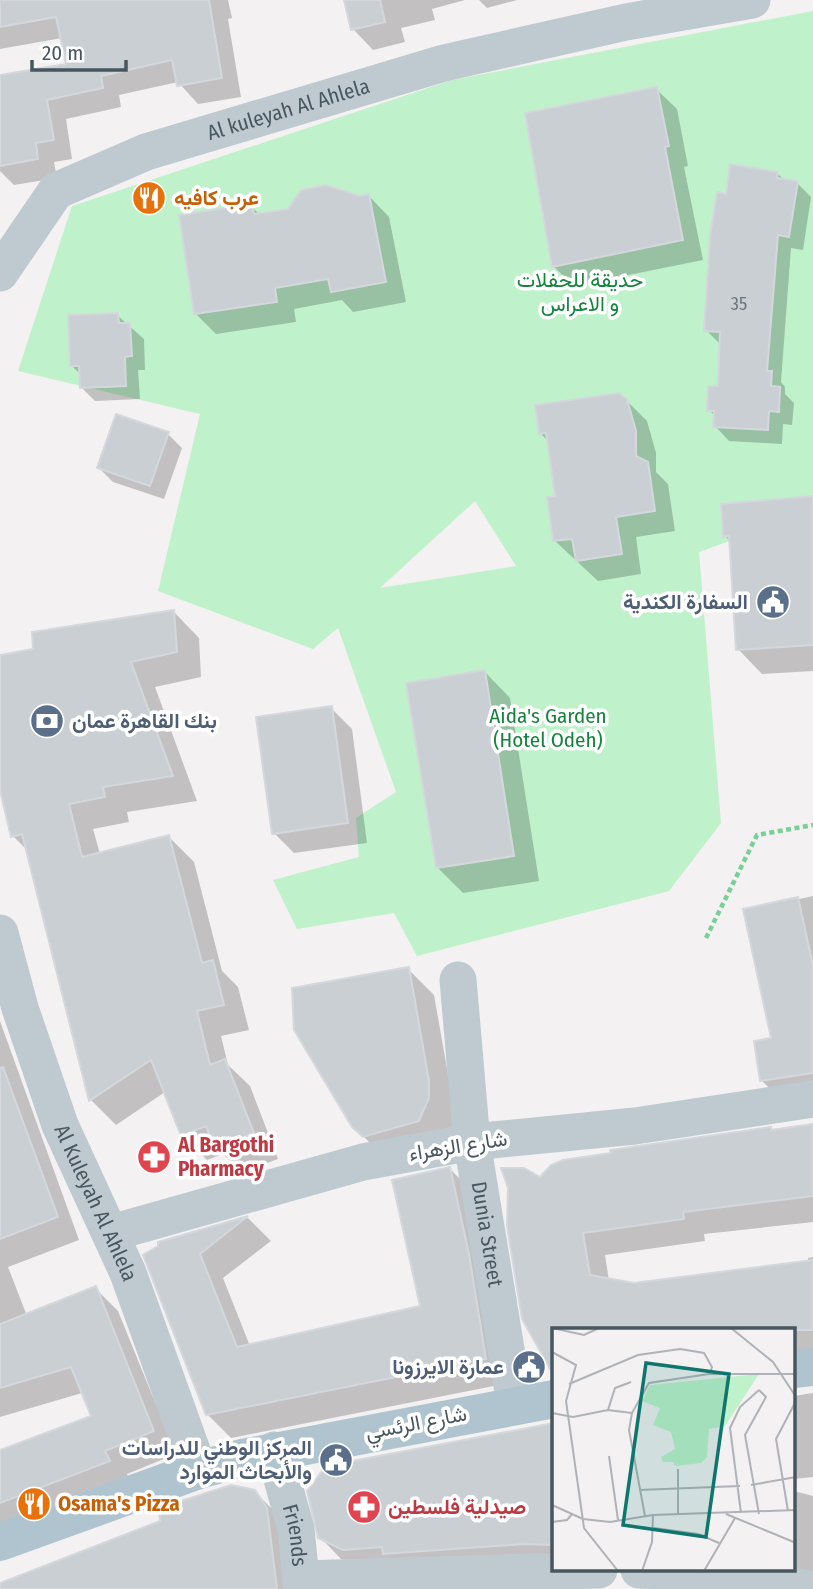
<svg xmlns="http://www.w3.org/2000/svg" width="813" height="1589" font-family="'Fira Sans Condensed',Vazirmatn,sans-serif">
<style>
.green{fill:#bff1cb;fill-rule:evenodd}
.shadow{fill:#0003}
.building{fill:#cacfd3;stroke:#d4d8dc;stroke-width:2}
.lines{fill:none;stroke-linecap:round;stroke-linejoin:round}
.path{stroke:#76d097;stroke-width:4.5;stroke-dasharray:5 3.5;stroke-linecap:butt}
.minor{stroke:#becad0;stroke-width:37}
.major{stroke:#b0c4d0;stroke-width:38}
.labels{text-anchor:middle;stroke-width:7;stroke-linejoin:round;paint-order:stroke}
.number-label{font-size:18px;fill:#68757c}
.street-label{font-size:21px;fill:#48575f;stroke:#fff}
.food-label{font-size:21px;font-weight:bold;fill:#c56008;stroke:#fff;text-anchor:start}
.park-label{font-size:21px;fill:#15843d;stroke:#fff}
.service-label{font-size:21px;font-weight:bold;fill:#4e5e75;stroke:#fff;text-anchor:end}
.health-label{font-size:21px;font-weight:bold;fill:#be3a42;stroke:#fff;text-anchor:start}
.inset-road{fill:none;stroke:#afb3b7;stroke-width:2}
.view{fill:#0f766e;fill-opacity:0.15;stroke:#0f766e;stroke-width:3.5}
.inset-edge{fill:none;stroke:#48575f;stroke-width:3.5}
</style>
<rect width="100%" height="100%" fill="#f3f1f1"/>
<!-- green -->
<path class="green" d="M 813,11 L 813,511 L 699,552 L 721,823 L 669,891 L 417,956 L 394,913 L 297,929 L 273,880 L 359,857 L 356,818 L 396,792 L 338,628 L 313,649 L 158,591 L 200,414 L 18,371 L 72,206 L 452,80 ZM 475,501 L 516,566 L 380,588 Z"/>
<!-- shadow -->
<path class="shadow" d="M 0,0 L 228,0 L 232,18 L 228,19 L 241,97 L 198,104 L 178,82 L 119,95 L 121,107 L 66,119 L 72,159 L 54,162 L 57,178 L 14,185 L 0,171 L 0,81 L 68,65 L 62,38 L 0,49 Z
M 346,0 L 465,0 L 432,9 L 435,20 L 401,28 L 405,42 L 373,50 L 353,29 Z
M 479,0 L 517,0 L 487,8 Z
M 656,89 L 677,109 L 688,166 L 684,167 L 703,260 L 574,286 L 553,266 Z
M 777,173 L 784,180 L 797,183 L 811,197 L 803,250 L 791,248 L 781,382 L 785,387 L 785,394 L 794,403 L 792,425 L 783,424 L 782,444 L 729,441 L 715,426 L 716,417 L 709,410 L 719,388 L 720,344 L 706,330 L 727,196 Z
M 369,196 L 389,217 L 406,302 L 353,312 L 342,300 L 294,309 L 296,322 L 216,334 L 196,314 L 251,206 L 260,215 Z
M 117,315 L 144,339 L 145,370 L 138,370 L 140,399 L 95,401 L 81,387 L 81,375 L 71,365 Z
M 626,400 L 647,421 L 656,453 L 656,472 L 668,484 L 675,531 L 636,537 L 641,574 L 598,581 L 555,541 L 557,497 L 549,442 L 540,433 Z
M 168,434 L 182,448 L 164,499 L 113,482 L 99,468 Z
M 813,498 L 813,671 L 762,674 L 738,649 L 731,542 L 725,536 Z
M 174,612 L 199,638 L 201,677 L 155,687 L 197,801 L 127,812 L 129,822 L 93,829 L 100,854 L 169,837 L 194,862 L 222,971 L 238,987 L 249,1030 L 221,1036 L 228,1065 L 250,1086 L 278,1159 L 242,1172 L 223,1154 L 207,1160 L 182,1135 L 165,1092 L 116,1125 L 91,1100 L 28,851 L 13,836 L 0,783 L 0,656 L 34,650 Z
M 485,672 L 510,698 L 539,881 L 463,893 L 437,867 Z
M 331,708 L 352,729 L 367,843 L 294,853 L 274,833 Z
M 813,896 L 813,1098 L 784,1102 L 761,1080 L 773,1040 L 745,911 Z
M 408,969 L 434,995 L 454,1108 L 451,1137 L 380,1153 L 353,1126 Z
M 0,1021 L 79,1240 L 8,1267 L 27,1316 L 95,1288 L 118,1311 L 176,1454 L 127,1474 L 131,1484 L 0,1534 L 0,1452 L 93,1417 L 82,1393 L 0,1417 Z
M 813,1125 L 813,1222 L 704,1234 L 705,1241 L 605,1255 L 609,1281 L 634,1285 L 808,1262 L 808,1258 L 813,1257 L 813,1356 L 794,1359 L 794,1330 L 554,1330 L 554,1365 L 541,1179 Z
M 450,1169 L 474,1193 L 509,1383 L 231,1438 L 207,1414 L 160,1243 L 248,1218 L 271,1241 L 223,1278 L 250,1346 L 422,1307 Z
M 813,1393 L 813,1477 L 794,1479 L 794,1396 Z
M 554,1425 L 554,1564 L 384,1576 L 341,1559 L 320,1537 Z
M 254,1491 L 277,1514 L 296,1589 L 0,1589 L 0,1585 Z
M 794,1491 L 813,1496 L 813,1574 L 794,1569 Z"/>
<!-- building -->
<path class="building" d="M 0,0 L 209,0 L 222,78 L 177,86 L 172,60 L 101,76 L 103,88 L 47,100 L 54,140 L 36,143 L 38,159 L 0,166 L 0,75 L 66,64 L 56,17 L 0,27 Z
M 344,0 L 380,0 L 385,22 L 351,30 Z
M 657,87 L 669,146 L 665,147 L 683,240 L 552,267 L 525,113 Z
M 730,164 L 778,172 L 777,178 L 798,181 L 789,237 L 778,235 L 767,371 L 772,371 L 771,386 L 780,387 L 779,412 L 769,411 L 768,430 L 713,427 L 714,411 L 707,411 L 708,386 L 718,386 L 720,332 L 704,331 L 710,235 L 717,192 L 726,194 Z
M 326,185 L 360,196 L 369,194 L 386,282 L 331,292 L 328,279 L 275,288 L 277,302 L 194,314 L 179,215 L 252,204 L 254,214 L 288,209 L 301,190 Z
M 118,313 L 119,323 L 130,323 L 132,356 L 125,357 L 126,386 L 80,388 L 79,366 L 70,366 L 68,315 Z
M 619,393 L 627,399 L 636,431 L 636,456 L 648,462 L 655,511 L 616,517 L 622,554 L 576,561 L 572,539 L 553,541 L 547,497 L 555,496 L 546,433 L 539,434 L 535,405 Z
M 116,414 L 169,432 L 150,486 L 97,468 Z
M 813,496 L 813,645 L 736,650 L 729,536 L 723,537 L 721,504 Z
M 174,610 L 177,652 L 131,662 L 173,776 L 103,787 L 105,797 L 69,804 L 82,857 L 169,835 L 202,963 L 213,960 L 224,1005 L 197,1011 L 210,1065 L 225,1059 L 254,1133 L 215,1148 L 206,1126 L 181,1136 L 151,1060 L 89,1101 L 22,834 L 11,837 L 0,790 L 0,655 L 33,649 L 32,632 Z
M 485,670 L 514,856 L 436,868 L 406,683 Z
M 332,706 L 348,823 L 272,834 L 256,717 Z
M 798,897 L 813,966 L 813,1073 L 760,1081 L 754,1041 L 771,1038 L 743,909 Z
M 409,967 L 429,1081 L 429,1098 L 419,1121 L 363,1137 L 352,1127 L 294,1030 L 292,988 Z
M 3,1067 L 58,1217 L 0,1239 L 0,1068 Z
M 813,1124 L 813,1196 L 683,1212 L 684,1219 L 583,1233 L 590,1275 L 634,1283 L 813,1260 L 813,1330 L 554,1330 L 554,1376 L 522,1319 L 507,1226 L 508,1188 L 501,1168 L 524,1168 L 540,1177 L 551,1165 L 563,1160 L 611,1153 L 610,1150 L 771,1127 L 771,1130 Z
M 450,1167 L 469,1254 L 486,1359 L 206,1415 L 143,1255 L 158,1246 L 158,1242 L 248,1216 L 200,1254 L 237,1347 L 420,1306 L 392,1180 Z
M 96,1286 L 154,1431 L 105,1451 L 110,1461 L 0,1503 L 0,1450 L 91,1416 L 71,1367 L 0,1388 L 0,1324 Z
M 554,1423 L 554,1545 L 524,1544 L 383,1554 L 382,1547 L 343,1550 L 318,1538 L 307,1491 L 326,1466 Z
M 231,1485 L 255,1490 L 267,1508 L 277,1589 L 0,1589 L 0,1583 L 160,1521 L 159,1508 Z"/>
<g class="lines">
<!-- path -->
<path class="path" d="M 706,938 L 757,835 L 813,825"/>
<!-- minor -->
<g class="minor">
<path id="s1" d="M 0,273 L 56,191 L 146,152 L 444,63 L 626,22 L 752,0"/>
<path id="s2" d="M 0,933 L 20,1008 L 60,1125 L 128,1273 L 199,1470"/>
<path id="s3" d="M 458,980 L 472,1142 L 515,1404"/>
<path d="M 111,1233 L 363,1162 L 472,1142 L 635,1126 L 813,1099"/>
<path id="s4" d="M 274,1450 L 296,1529 L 302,1589"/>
<path d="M 639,1570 L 731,1574 L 808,1589"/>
<path d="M 301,1579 L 599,1570"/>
</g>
<!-- major -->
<path class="major" d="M 794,1369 L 813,1367
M 0,1542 L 199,1470 L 242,1458 L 554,1399"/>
</g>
<!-- icons -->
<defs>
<g id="restaurant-disc" transform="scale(1.75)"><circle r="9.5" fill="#e8710a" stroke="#fff"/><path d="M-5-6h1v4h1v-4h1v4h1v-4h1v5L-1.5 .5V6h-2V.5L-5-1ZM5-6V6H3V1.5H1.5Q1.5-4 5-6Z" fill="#fff"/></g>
<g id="civic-disc" transform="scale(1.75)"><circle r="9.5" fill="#5c6f8a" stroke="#fff"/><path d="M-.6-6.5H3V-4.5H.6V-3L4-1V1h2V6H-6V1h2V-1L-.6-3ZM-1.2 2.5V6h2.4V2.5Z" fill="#fff"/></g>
<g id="bank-disc" transform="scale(1.75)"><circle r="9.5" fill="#5c6f8a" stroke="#fff"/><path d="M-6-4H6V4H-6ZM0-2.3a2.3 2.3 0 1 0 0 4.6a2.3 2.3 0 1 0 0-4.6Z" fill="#fff"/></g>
<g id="pharmacy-disc" transform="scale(1.75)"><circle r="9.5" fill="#e0444e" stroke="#fff"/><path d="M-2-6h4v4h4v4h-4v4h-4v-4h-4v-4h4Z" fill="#fff"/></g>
</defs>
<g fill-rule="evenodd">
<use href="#restaurant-disc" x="149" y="198"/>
<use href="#civic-disc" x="773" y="602"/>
<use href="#bank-disc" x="47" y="721"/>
<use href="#pharmacy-disc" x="154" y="1157"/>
<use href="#civic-disc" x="529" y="1367"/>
<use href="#civic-disc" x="336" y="1460"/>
<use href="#restaurant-disc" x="34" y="1504"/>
<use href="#pharmacy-disc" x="364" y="1507"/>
</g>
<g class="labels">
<!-- number labels -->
<g class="number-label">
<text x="739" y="310">35</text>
</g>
<!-- street labels -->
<g class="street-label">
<text dy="7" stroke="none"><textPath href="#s1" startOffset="346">Al kuleyah Al Ahlela</textPath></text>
<text transform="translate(458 1146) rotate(-9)" y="7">شارع الزهراء</text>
<text dy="7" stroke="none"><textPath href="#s2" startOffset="287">Al Kuleyah Al Ahlela</textPath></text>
<text dy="7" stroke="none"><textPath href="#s3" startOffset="256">Dunia Street</textPath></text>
<text transform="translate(416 1423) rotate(-11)" y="7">شارع الرئسي</text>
<text dy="7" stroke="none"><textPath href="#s4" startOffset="88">Friends</textPath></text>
</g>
<!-- food labels -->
<g class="food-label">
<text x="174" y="205">عرب كافيه</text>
<text x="58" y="1511">Osama's Pizza</text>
</g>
<!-- park labels -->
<g class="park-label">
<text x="580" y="287">حديقة للحفلات<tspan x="580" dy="24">و الاعراس</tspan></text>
<text x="548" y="723">Aida's Garden<tspan x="548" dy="24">(Hotel Odeh)</tspan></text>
</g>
<!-- service labels -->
<g class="service-label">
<text x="748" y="609">السفارة الكندية</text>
<text x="72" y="728" text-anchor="start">بنك القاهرة عمان</text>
<text x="504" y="1374">عمارة الايرزونا</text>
<text x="312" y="1455">المركز الوطني للدراسات<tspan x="312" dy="24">والأبحاث الموارد</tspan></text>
</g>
<!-- health labels -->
<g class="health-label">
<text x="178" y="1152">Al Bargothi<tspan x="178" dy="24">Pharmacy</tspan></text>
<text x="388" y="1514">صيدلية فلسطين</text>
</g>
</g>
<!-- overview -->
<g transform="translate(552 1328)">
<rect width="243" height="243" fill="#f3f1f1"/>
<path d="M 207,46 L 173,98 L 157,101 L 155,129 L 149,135 L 123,138 L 121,134 L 111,134 L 109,129 L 123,121 L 119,104 L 101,97 L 108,80 L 90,73 L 98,57 Z" fill="#bff1cb"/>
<path class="inset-road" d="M 0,0 L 32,7 L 47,0M 179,0 L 221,34 L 244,69M 0,24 L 24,37 L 14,73 L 32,200 L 66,243M 17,56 L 86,27 L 128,21 L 152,25 L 160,39 L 158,45M 207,62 L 214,69 L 193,107 L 207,186M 56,82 L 63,60 L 79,54M 0,85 L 21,89 L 56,82 L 80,85M 57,128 L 66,192M 199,157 L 244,149M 87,162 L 188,158M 0,177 L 31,191 L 58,194 L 101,187 L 244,182M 236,183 L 224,111 L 244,73M 189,185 L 178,100 L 188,79 L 207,62M 126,186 L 126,141M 174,186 L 244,215M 93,188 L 77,102 L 80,85 L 97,55 L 157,46 L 244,46M 0,194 L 15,192 L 20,186M 102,200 L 146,206 L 167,215M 90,243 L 100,214 L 101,187M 152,243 L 183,190"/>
<path class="view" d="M 94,35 L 177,46 L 154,209 L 71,197 Z"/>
<rect width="243" height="243" class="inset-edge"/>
</g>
<!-- scale -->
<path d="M32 60v10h94v-10" fill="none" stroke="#48575f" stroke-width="3.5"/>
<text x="42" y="60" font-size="21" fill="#48575f" stroke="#ffffff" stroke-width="5" paint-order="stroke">20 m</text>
</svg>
